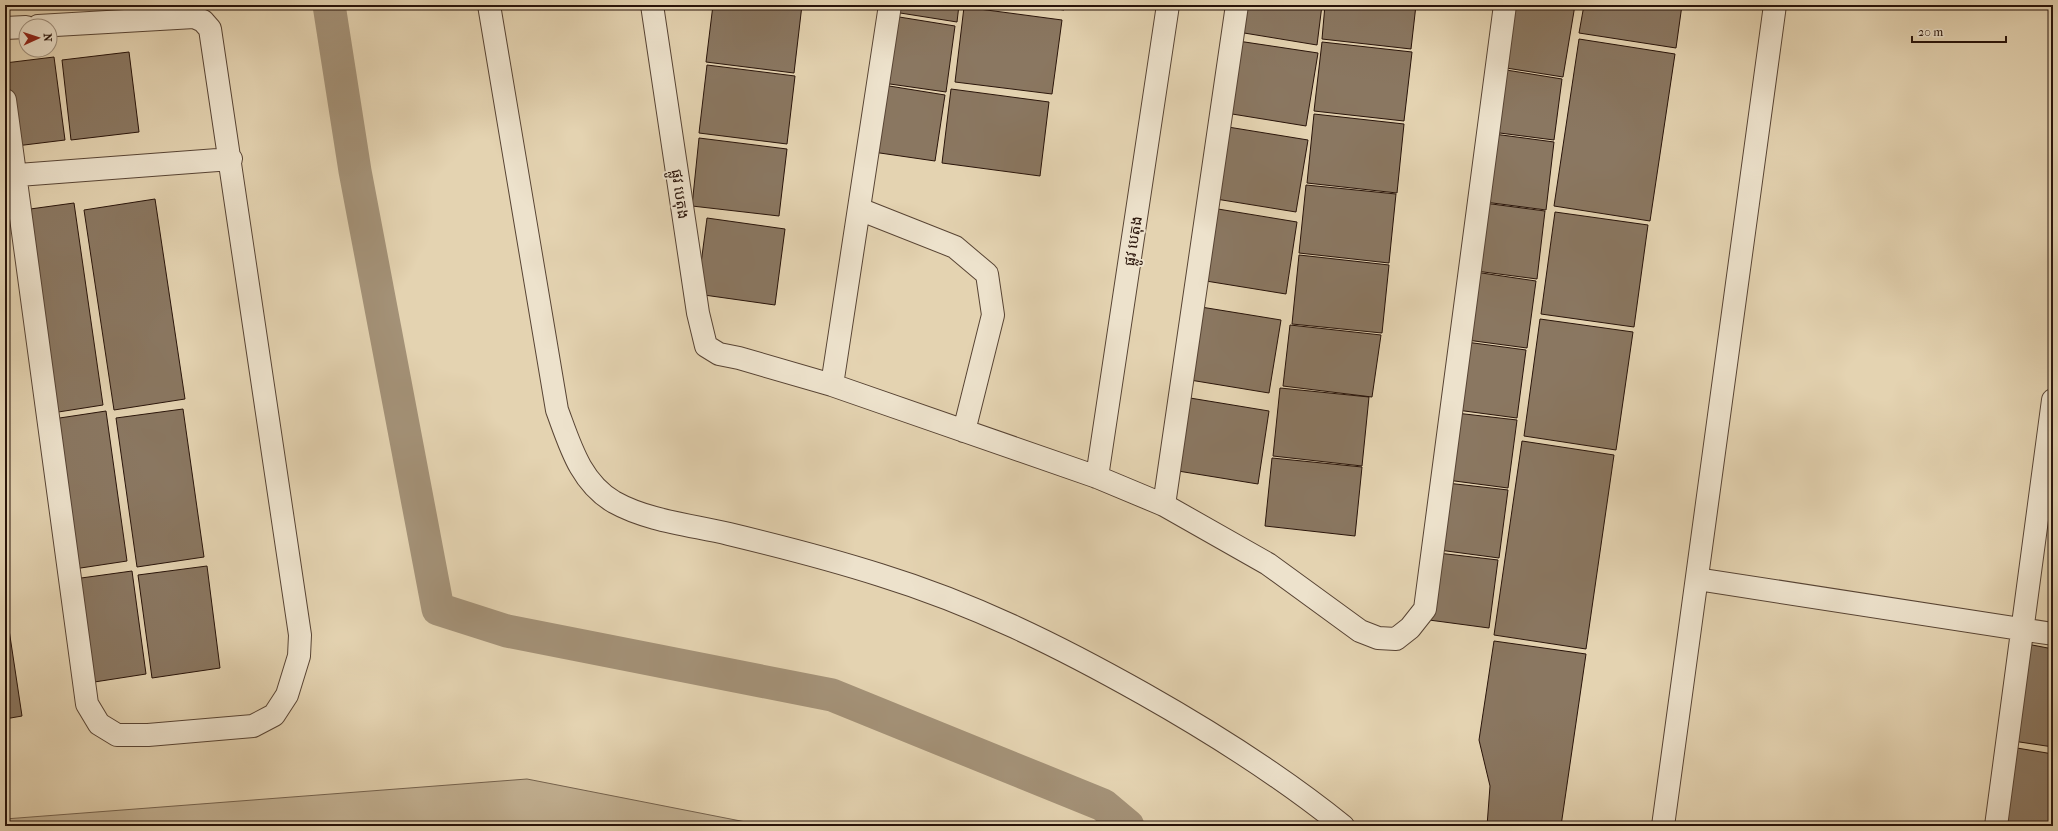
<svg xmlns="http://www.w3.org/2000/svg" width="2058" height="831" font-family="'IM FELL French Canon','Noto Sans Khmer',serif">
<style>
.green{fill:#c4b395;stroke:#766450}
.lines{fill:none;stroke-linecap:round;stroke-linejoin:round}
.canal{stroke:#a49278;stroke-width:33}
.building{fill:#8a7761;stroke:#29140a}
.minor-casing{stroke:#584434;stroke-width:24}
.minor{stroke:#ede2cc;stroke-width:22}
.labels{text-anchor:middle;stroke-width:4;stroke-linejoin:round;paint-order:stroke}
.street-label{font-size:15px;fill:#29140a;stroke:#ede2cc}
</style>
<rect width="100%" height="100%" fill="#e4d3b1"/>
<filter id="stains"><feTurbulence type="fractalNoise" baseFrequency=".005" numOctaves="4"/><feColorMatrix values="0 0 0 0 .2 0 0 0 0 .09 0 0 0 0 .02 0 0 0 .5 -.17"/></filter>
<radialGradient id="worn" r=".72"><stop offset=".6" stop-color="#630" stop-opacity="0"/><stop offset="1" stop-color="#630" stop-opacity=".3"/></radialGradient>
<!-- green -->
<path class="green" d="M 527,779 L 766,826 L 5,826 L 5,819 Z"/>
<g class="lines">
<!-- canal -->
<path class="canal" d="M 329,5 L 355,171 L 438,609 L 507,631 L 832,695 L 1103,805 L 1128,826"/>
</g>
<!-- building -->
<path class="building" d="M 713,5 L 802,5 L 794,73 L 706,62 Z
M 895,5 L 959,5 L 957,22 L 894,12 Z
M 1027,5 L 1065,5 L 1064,10 Z
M 1242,5 L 1322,5 L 1317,45 L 1238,32 Z
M 1325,5 L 1416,5 L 1411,49 L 1322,39 Z
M 1510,5 L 1575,5 L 1563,77 L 1500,67 Z
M 1584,5 L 1682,5 L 1676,48 L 1579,33 Z
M 964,7 L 1062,20 L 1052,94 L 955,82 Z
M 893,16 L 955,26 L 946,92 L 883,83 Z
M 1579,39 L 1675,54 L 1650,221 L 1554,206 Z
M 1238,41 L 1318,53 L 1306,126 L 1226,113 Z
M 1322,42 L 1412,52 L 1404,121 L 1314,111 Z
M 129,52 L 139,132 L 71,140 L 62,60 Z
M 54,57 L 65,140 L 16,146 L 5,63 Z
M 707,65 L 795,76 L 787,144 L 699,133 Z
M 1500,69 L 1562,79 L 1554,140 L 1492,132 Z
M 883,85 L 945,95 L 935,161 L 873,152 Z
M 951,89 L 1049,102 L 1040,176 L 942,163 Z
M 1314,114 L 1404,124 L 1397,193 L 1307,183 Z
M 1228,127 L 1308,140 L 1296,212 L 1216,199 Z
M 1494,134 L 1554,142 L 1546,210 L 1485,202 Z
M 699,138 L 787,149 L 779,216 L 692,206 Z
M 1306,185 L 1396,194 L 1389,263 L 1299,253 Z
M 155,199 L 185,399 L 114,410 L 84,210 Z
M 74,203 L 103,405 L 52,413 L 23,210 Z
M 1484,203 L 1545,211 L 1537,279 L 1476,271 Z
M 1218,209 L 1297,222 L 1286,294 L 1206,281 Z
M 1555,212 L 1648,225 L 1634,327 L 1541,314 Z
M 707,218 L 785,229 L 775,305 L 697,294 Z
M 1299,255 L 1389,265 L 1382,333 L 1292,324 Z
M 1475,272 L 1536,281 L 1527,348 L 1467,340 Z
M 1201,307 L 1281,320 L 1269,393 L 1190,380 Z
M 1540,319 L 1633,332 L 1616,450 L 1524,436 Z
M 1290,325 L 1381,335 L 1372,397 L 1283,386 Z
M 1466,342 L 1526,350 L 1517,418 L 1457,410 Z
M 1280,388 L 1369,397 L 1362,466 L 1273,456 Z
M 1190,398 L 1269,411 L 1258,484 L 1178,471 Z
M 183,409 L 204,557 L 137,567 L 116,418 Z
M 106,411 L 127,561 L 74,569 L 53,419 Z
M 1456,413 L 1517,420 L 1508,488 L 1447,480 Z
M 1522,441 L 1614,455 L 1586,649 L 1494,635 Z
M 1272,458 L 1362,467 L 1355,536 L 1265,526 Z
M 1447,483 L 1508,490 L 1499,558 L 1439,550 Z
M 1438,553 L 1498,560 L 1489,628 L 1429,620 Z
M 207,566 L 220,668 L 152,678 L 138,575 Z
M 132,571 L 146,674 L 88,683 L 74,579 Z
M 5,603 L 22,716 L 5,719 Z
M 1494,641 L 1586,654 L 1561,826 L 1487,826 L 1490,786 L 1479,740 Z
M 2027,644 L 2053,649 L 2053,747 L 2013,741 Z
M 2011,747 L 2053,754 L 2053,826 L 2001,826 Z"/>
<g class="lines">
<!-- minor casing -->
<g class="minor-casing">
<path id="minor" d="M 489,5 L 557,410 C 570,445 580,482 614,502 C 648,521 691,525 729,534 C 779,546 830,559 880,575 C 974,604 1059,646 1144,694 C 1213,733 1281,776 1343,826
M 652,5 L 698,313 L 706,346 L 719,354 L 739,358 L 832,385 L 1097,477 L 1164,505 L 1268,564 L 1360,631 L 1378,638 L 1396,639 L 1410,628 L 1425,609 L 1505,5
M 5,28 L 26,27
M 5,100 L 87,704 L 99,724 L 117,735 L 148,735 L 253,726 L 274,715 L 287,695 L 299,656 L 300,635 L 210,29 L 203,21 L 194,17 L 38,26
M 5,176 L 231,159
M 859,209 L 955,247 L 987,274 L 993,315 L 964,431
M 832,385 L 890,5
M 1097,477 L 1168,5
M 1164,505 L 1237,5
M 1697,579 L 2053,634
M 1663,826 L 1775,5
M 1996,826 L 2053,400"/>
</g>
<!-- minor -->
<use href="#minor" class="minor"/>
</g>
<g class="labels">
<!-- street labels -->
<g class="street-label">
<text transform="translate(680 194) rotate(82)" y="5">ផ្លូវ បេតុង</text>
<text transform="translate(1133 241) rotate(-81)" y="5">ផ្លូវ បេតុង</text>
</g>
</g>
<!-- margin -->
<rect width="2058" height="831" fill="none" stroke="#e4d3b1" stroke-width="20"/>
<rect x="6" y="6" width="2046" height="819" fill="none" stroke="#29140a" stroke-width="2"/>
<rect x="10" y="10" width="2038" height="811" fill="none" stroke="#29140a"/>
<!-- north arrow -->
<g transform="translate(38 38) rotate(87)"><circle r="19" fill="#ede2cc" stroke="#9f907e"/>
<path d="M0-3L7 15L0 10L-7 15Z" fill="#8f2418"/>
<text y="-6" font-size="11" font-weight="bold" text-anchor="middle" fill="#29140a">N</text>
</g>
<!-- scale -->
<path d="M1912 36v6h94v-6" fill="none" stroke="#29140a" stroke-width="2"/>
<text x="1918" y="36" font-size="12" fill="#29140a" stroke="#ede2cc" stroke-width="3" paint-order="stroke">20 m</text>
<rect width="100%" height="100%" filter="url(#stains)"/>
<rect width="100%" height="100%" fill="url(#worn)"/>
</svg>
